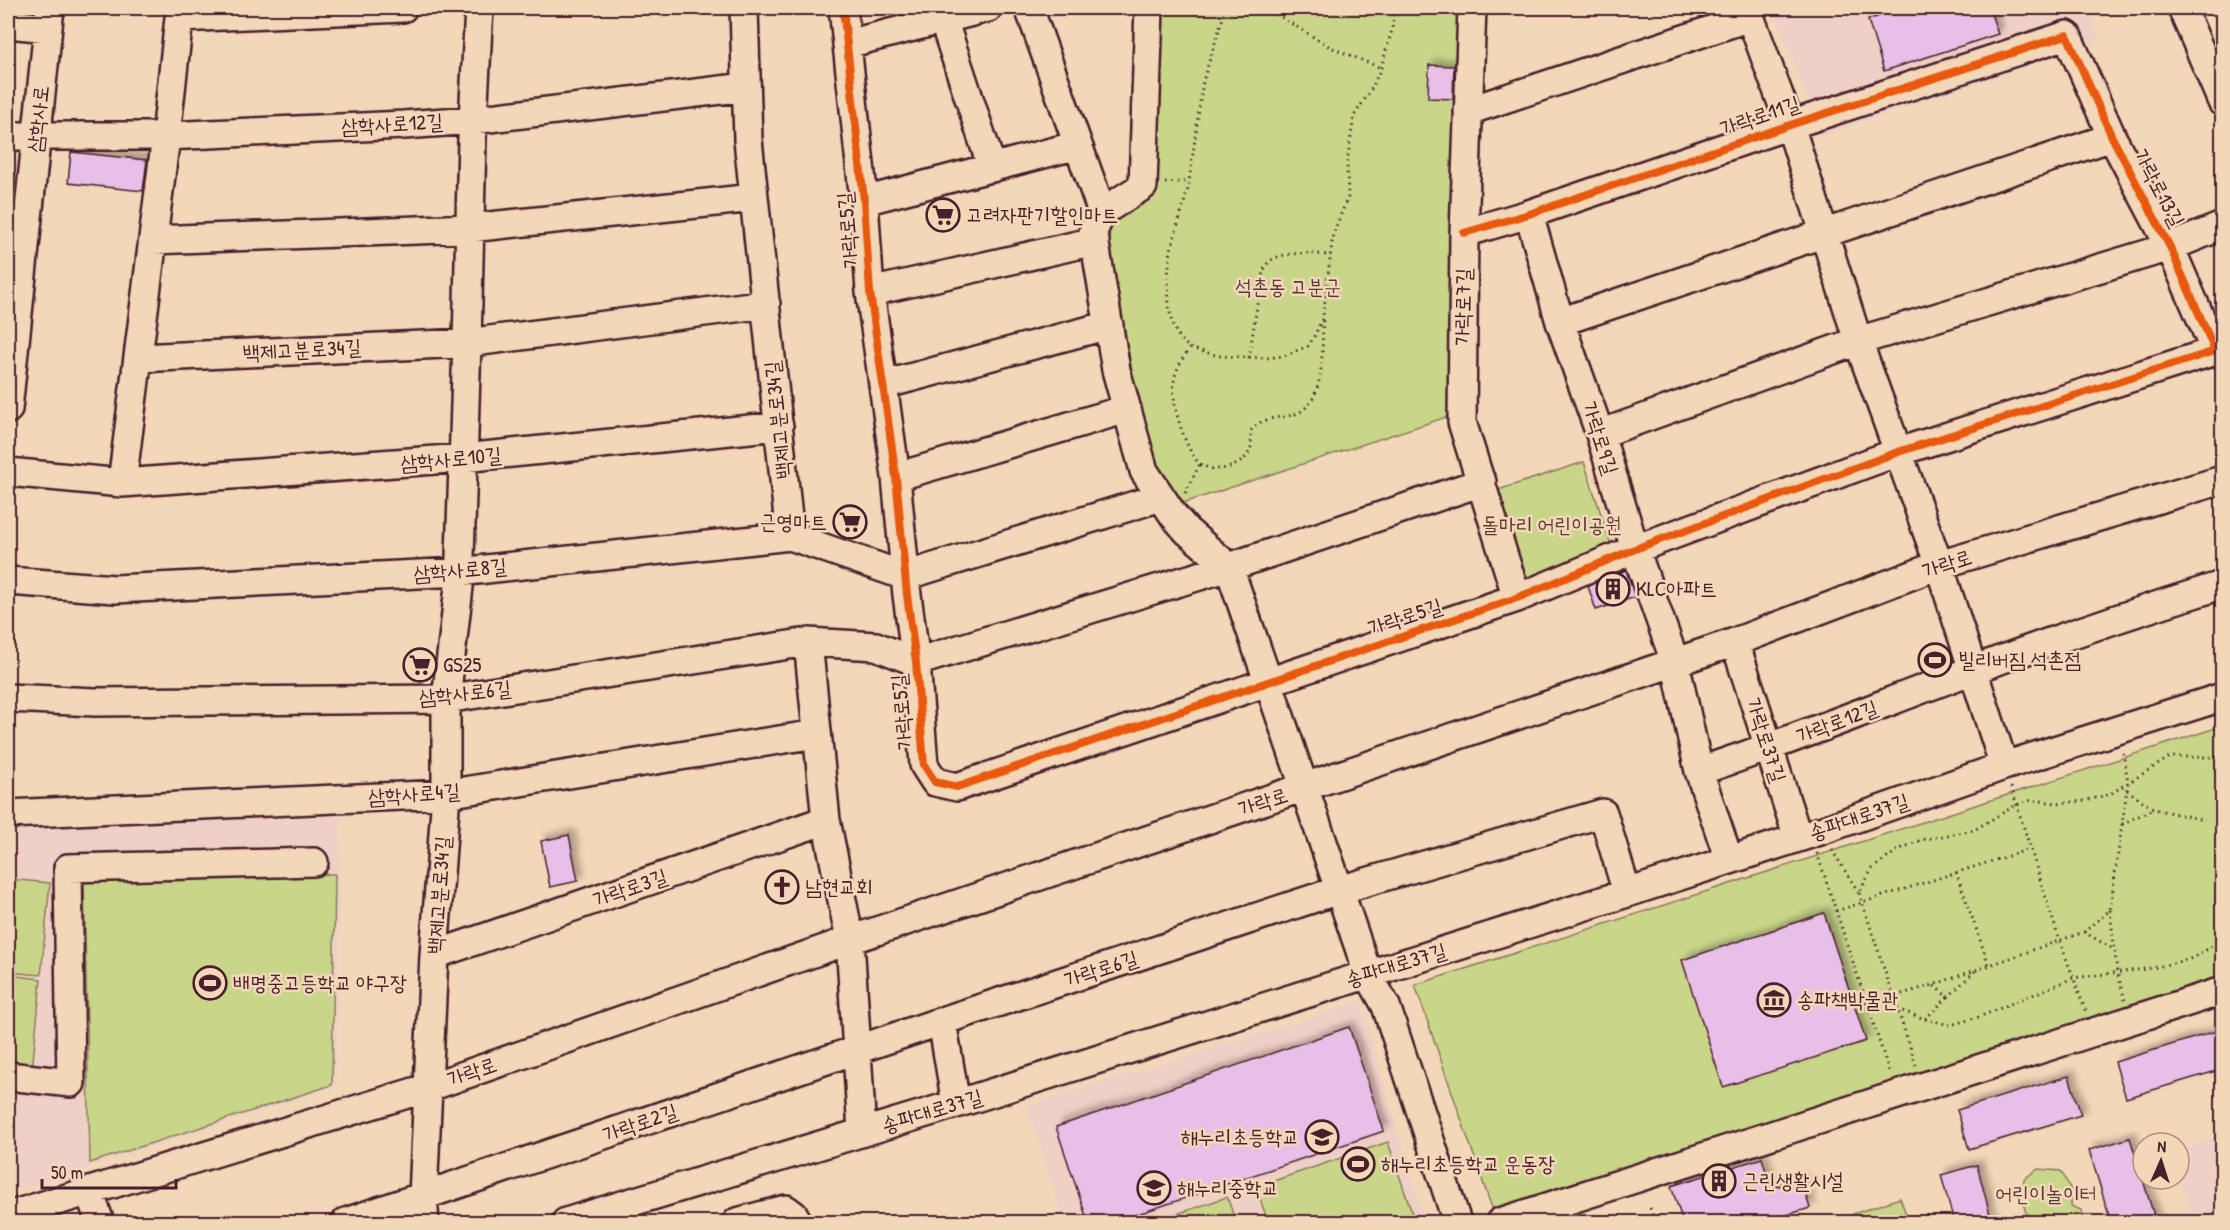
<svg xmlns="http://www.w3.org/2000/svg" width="2230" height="1230" font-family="'Patrick Hand','Poor Story',sans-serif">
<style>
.built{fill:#efd0c7}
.green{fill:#c9d68a;stroke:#8a7a5a;stroke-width:1.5}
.building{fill:#e7bfe7;stroke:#4a1f2b;stroke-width:1.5;filter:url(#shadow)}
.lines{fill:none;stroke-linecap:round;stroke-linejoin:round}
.minor-casing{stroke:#4a1f2b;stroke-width:32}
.path{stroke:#4a1f2b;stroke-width:3;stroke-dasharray:1.5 4.5;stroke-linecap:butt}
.minor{stroke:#f2d7b9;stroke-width:27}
.cycleway-casing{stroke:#f2d7b9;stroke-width:11}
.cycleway{stroke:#e8590c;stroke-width:8}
.labels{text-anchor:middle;stroke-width:5;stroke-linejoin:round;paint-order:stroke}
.street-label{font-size:21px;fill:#4a1f2b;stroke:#f2d7b9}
.poi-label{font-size:21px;fill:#4a1f2b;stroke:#f2d7b9;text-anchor:start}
.park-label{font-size:21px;fill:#5d3a39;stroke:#f2d7b9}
</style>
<defs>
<filter id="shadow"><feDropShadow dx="5.5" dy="-5.5" stdDeviation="3" flood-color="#0004"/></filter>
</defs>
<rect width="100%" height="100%" fill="#f2d7b9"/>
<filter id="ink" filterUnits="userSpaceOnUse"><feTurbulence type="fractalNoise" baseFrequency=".0167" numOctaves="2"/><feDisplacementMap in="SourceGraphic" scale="12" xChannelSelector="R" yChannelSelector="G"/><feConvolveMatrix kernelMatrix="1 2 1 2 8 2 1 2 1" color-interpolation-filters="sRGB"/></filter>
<g filter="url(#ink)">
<!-- built -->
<path class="built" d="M 1774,8 L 2089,8 L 2100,41 L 1821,136 Z
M 341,810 L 336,1087 L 11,1192 L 8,1189 L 8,825 Z
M 1360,1002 L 1425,1222 L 1064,1222 L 1027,1106 Z
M 2222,1135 L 2222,1222 L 2194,1222 L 2179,1175 L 2179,1149 Z"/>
<!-- green -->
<path class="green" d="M 1154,8 L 1472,8 L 1459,413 L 1171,507 L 1148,469 L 1098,239 L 1107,212 L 1147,187 Z
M 1584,462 L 1615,557 L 1519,590 L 1489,493 Z
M 2222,726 L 2222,997 L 1494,1214 L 1415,985 Z
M 335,874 L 332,1085 L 90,1163 L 84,881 Z
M 8,879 L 50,883 L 41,975 L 8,972 Z
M 8,975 L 41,979 L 32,1071 L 8,1068 Z
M 1388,1142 L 1415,1222 L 1268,1222 L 1256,1187 Z
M 2038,1169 L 2061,1171 L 2072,1192 L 2071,1206 L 2081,1210 L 2083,1222 L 2043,1222 L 2026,1213 L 2021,1196 L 2024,1179 Z
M 1227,1197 L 1236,1222 L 1153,1222 Z
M 1900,1198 L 1909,1222 L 1856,1222 L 1853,1214 Z"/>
<!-- building -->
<path class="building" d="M 1883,8 L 1989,8 L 1998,34 L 1884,71 L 1868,20 L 1885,14 Z
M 1429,65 L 1454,66 L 1453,99 L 1428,98 Z
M 71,152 L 147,160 L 143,191 L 68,183 Z
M 1626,570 L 1635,597 L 1596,610 L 1588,586 Z
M 569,835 L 578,881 L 550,887 L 541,841 Z
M 1824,913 L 1866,1041 L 1723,1087 L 1682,960 Z
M 1349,1027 L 1384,1131 L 1114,1222 L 1088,1222 L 1056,1127 Z
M 2223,1029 L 2223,1069 L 2126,1098 L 2115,1062 Z
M 2069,1076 L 2081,1115 L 1969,1149 L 1957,1110 Z
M 2130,1138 L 2156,1222 L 2111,1222 L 2089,1150 Z
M 1762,1158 L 1771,1188 L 1801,1180 L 1810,1208 L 1763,1222 L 1683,1222 L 1671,1186 Z
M 1977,1165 L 1992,1222 L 1954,1222 L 1941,1175 Z"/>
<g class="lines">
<!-- minor casing -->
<g class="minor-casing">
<path id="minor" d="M 744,8 L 748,140 L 790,536
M 843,8 L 864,201 L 870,292 L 896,477 L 907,595 L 916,662 L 924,765 L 935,782 L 957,787 L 1517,598 L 1635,549 L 1898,452 L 2215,351
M 1029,8 L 1102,212 L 1093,232 L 1116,370 L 1144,471 L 1174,516 L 1187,531 L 1229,567 L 1368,974 L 1386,1006 L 1457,1222
M 1472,8 L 1464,233 L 1462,422 L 1517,598
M 1747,8 L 1790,125 L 1858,341 L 1939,565 L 2004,766
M 2182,8 L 2222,102
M 943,19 L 992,168
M 8,24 L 48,28
M 847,44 L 988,8
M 1468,111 L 1750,17
M 8,136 L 166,136 L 404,125 L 473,120 L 746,87
M 864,201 L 1078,145
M 1102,212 L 1143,186 L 1149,8
M 1529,214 L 1560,322 L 1600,434 L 1635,549 L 1675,662 L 1699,771 L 1729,860
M 1464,233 L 1529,214 L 1790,125 L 2067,35 L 2112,137 L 2170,247 L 2215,351 L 2222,355
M 153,240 L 470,228 L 754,198
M 870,292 L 1095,241
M 1560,322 L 2112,137
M 138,358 L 467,343 L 766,304
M 883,385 L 1109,325
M 8,409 L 50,8
M 1600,434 L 1858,341 L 2170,247 L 2222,226
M 8,472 L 122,483 L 463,458 L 779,426
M 896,477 L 1127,409
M 122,483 L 166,136 L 179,18 L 403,8
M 8,581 L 115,589 L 459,572 L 790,536 L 905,576 L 1161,497
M 808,642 L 826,820 L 850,940 L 862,1132
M 1735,642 L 1798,838
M 8,698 L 95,702 L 446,699 L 808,642 L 876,646 L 916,662 L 1229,567 L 1482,482
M 1699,771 C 1792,741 1881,704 1973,670 C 2055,639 2138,611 2222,585
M 8,814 L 446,794 L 816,734
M 434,955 L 826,820
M 8,1076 L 71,1083 L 68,868 L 314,862
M 956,1104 L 942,1021 L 1339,890 L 1603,813 L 1627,893
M 89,1191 L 100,1222
M 8,1216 L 430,1087 L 850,940 L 1735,642 L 1939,565 L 2222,480
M 346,1222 L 942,1021
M 425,1222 L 423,1197 L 434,955 L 446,794 L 446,699 L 459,587 L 467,343 L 472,139 L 479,8
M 566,1222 L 956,1104 L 1627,893 L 1820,831 L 2004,766 L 2222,697
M 737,1222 L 786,1209 L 794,1215 L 798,1222
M 1500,1222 L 2222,991"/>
</g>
<!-- path -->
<path class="path" d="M 1226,8 L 1203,81 L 1188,189 L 1171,249 L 1168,276 L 1169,309 L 1174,328 L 1181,340 L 1190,348 L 1219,356 L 1266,358 L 1284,356 L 1308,346 L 1314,337 L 1323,317 L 1333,234 L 1348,197 L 1347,163 L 1354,116 L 1372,88 L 1381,68 L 1392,30 L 1393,15 L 1391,8
M 1266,8 L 1330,47 L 1381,68
M 1165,183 L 1189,181
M 1190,348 C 1183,358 1176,368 1174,381 C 1170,400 1185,450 1199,463 C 1214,475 1243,468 1250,450 C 1253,444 1250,438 1250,432 C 1259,419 1273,418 1287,416 C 1328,411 1321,351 1323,320
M 1249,358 L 1261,280 C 1263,274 1264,266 1269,262 C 1282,250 1315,254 1331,255
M 1185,493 L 1200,464
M 2011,787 L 2059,939 L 2086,1012
M 2127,790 L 2154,809 L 2204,820
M 2122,824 L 2153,809
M 1832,850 L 1859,893 L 1872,869 L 1898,850 L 1921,840 L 1974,830 L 2016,805 L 2032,800 L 2057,803 L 2085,801 L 2110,794 L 2170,757 L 2222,757
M 1817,853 L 1890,1074
M 1956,872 L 1989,965
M 1859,893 L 1916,1065
M 2110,910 L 2117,971 L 2125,1000
M 1836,911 L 2030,849
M 2084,932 L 2113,949
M 1948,997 L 1975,971
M 1867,1004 L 1933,985 L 2084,932 L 2110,910 L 2128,782 L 2123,752
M 1897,1009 L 1925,1019 L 1948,997 L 1933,985
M 1925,1019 L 1950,1025 L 1979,1017 L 2073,978 L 2153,968 L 2193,958 L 2222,940
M 1650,1208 L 1655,1222"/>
<!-- minor -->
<use href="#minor" class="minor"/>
<!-- cycleway casing -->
<g class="cycleway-casing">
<path id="cycleway" d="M 843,8 L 864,201 L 870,292 L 896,477 L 907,595 L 916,662 L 924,765 L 935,782 L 957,787 L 1517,598 L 1635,549 L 1898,452 L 2215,351 L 2170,247 L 2112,137 L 2067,35 L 1790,125 L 1529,214 L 1464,233"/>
</g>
<!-- cycleway -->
<use href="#cycleway" class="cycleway"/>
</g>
</g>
<!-- icons -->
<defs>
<g id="supermarket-ring" transform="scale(1.725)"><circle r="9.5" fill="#f2d7b9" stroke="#4a1f2b" stroke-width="1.5"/><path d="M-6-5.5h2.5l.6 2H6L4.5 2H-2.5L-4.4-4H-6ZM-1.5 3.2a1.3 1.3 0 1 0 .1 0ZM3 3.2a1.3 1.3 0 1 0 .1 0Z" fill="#4a1f2b"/></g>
<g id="building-ring" transform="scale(1.725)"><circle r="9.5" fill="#f2d7b9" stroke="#4a1f2b" stroke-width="1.5"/><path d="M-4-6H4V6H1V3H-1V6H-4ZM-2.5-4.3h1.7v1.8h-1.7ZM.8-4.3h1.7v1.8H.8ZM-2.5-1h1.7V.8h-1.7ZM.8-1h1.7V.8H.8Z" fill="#4a1f2b"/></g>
<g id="stadium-ring" transform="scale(1.725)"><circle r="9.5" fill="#f2d7b9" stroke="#4a1f2b" stroke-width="1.5"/><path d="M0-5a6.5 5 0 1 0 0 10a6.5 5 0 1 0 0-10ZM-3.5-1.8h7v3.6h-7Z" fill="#4a1f2b"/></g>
<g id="church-ring" transform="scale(1.725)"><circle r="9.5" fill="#f2d7b9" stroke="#4a1f2b" stroke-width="1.5"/><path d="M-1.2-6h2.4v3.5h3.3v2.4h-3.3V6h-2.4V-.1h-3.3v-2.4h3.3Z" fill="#4a1f2b"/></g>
<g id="museum-ring" transform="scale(1.725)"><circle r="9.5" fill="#f2d7b9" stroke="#4a1f2b" stroke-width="1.5"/><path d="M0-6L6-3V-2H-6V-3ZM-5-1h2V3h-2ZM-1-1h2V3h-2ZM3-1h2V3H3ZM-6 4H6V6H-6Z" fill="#4a1f2b"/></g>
<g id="school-ring" transform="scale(1.725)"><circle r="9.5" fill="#f2d7b9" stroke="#4a1f2b" stroke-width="1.5"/><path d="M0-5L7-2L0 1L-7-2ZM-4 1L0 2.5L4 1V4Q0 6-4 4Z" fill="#4a1f2b"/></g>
</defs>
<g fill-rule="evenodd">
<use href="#supermarket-ring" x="943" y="215"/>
<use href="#supermarket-ring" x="850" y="522"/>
<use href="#building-ring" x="1613" y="589"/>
<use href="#stadium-ring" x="1935" y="660"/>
<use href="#supermarket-ring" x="420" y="665"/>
<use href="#church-ring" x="782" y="887"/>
<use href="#stadium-ring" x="210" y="983"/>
<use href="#museum-ring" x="1774" y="1000"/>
<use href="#school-ring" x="1322" y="1137"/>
<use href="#stadium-ring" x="1358" y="1164"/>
<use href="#building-ring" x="1719" y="1181"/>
<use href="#school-ring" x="1154" y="1188"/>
</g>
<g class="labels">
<!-- street labels -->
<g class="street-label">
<text transform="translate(1760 116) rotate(-19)" y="7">가락로11길</text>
<text transform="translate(38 119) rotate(-84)" y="7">삼학사로</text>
<text transform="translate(392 124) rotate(-3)" y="7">삼학사로12길</text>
<text transform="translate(2159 188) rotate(62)" y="7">가락로13길</text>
<text transform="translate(848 230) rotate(-95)" y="7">가락로5길</text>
<text transform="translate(1463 307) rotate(-89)" y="7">가락로7길</text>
<text transform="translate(302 350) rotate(-3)" y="7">백제고분로34길</text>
<text transform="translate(778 420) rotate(-96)" y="7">백제고분로34길</text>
<text transform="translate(1600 438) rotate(72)" y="7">가락로9길</text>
<text transform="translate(451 459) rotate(-5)" y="7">삼학사로10길</text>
<text transform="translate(1947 564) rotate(-18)" y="7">가락로</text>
<text transform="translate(460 570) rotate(-5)" y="7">삼학사로8길</text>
<text transform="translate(1405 617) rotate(-18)" y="7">가락로5길</text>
<text transform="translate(465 693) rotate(-6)" y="7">삼학사로6길</text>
<text transform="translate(902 712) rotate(-95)" y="7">가락로5길</text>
<text transform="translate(1837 722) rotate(-21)" y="7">가락로12길</text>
<text transform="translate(1766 740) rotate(72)" y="7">가락로37길</text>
<text transform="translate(414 794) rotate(-4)" y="7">삼학사로4길</text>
<text transform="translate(1263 802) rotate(-18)" y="7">가락로</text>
<text transform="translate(1859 817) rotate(-19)" y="7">송파대로37길</text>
<text transform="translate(630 888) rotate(-19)" y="7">가락로3길</text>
<text transform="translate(439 895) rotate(-86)" y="7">백제고분로34길</text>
<text transform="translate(1396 965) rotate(-17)" y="7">송파대로37길</text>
<text transform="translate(1101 969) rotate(-18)" y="7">가락로6길</text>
<text transform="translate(472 1072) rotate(-19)" y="7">가락로</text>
<text transform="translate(932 1111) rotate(-17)" y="7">송파대로37길</text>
<text transform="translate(640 1123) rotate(-19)" y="7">가락로2길</text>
</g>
<!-- poi labels -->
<g class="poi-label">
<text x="966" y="222">고려자판기할인마트</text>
<text x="827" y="529" text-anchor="end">근영마트</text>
<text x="1636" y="596">KLC아파트</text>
<text x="1958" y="667">빌리버짐 석촌점</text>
<text x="443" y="672">GS25</text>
<text x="805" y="894">남현교회</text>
<text x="233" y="990">배명중고등학교 야구장</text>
<text x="1797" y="1007">송파책박물관</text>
<text x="1299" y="1144" text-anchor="end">해누리초등학교</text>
<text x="1381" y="1171">해누리초등학교 운동장</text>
<text x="1742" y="1188">근린생활시설</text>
<text x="1177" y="1195">해누리중학교</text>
</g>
<!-- park labels -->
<g class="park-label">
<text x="1288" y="294">석촌동 고분군</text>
<text x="1552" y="532">돌마리 어린이공원</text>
<text x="2046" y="1201">어린이놀이터</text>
</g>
</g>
<!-- margin -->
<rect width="2230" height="1230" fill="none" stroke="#f2d7b9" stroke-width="30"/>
<rect x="15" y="15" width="2200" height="1200" fill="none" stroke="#4a1f2b" stroke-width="2" filter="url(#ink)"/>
<!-- north arrow -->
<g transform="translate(2161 1161) rotate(3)"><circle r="28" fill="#f2d7b9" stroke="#af8d80" stroke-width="1.5"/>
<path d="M0-4.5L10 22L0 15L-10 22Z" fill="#4a1f2b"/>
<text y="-9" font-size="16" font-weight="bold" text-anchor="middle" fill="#4a1f2b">N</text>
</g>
<!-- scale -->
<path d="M42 1179v9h134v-9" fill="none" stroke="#4a1f2b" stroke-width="3"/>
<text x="51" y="1179" font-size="18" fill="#4a1f2b" stroke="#f2d7b9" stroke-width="4.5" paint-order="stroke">50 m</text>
</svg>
